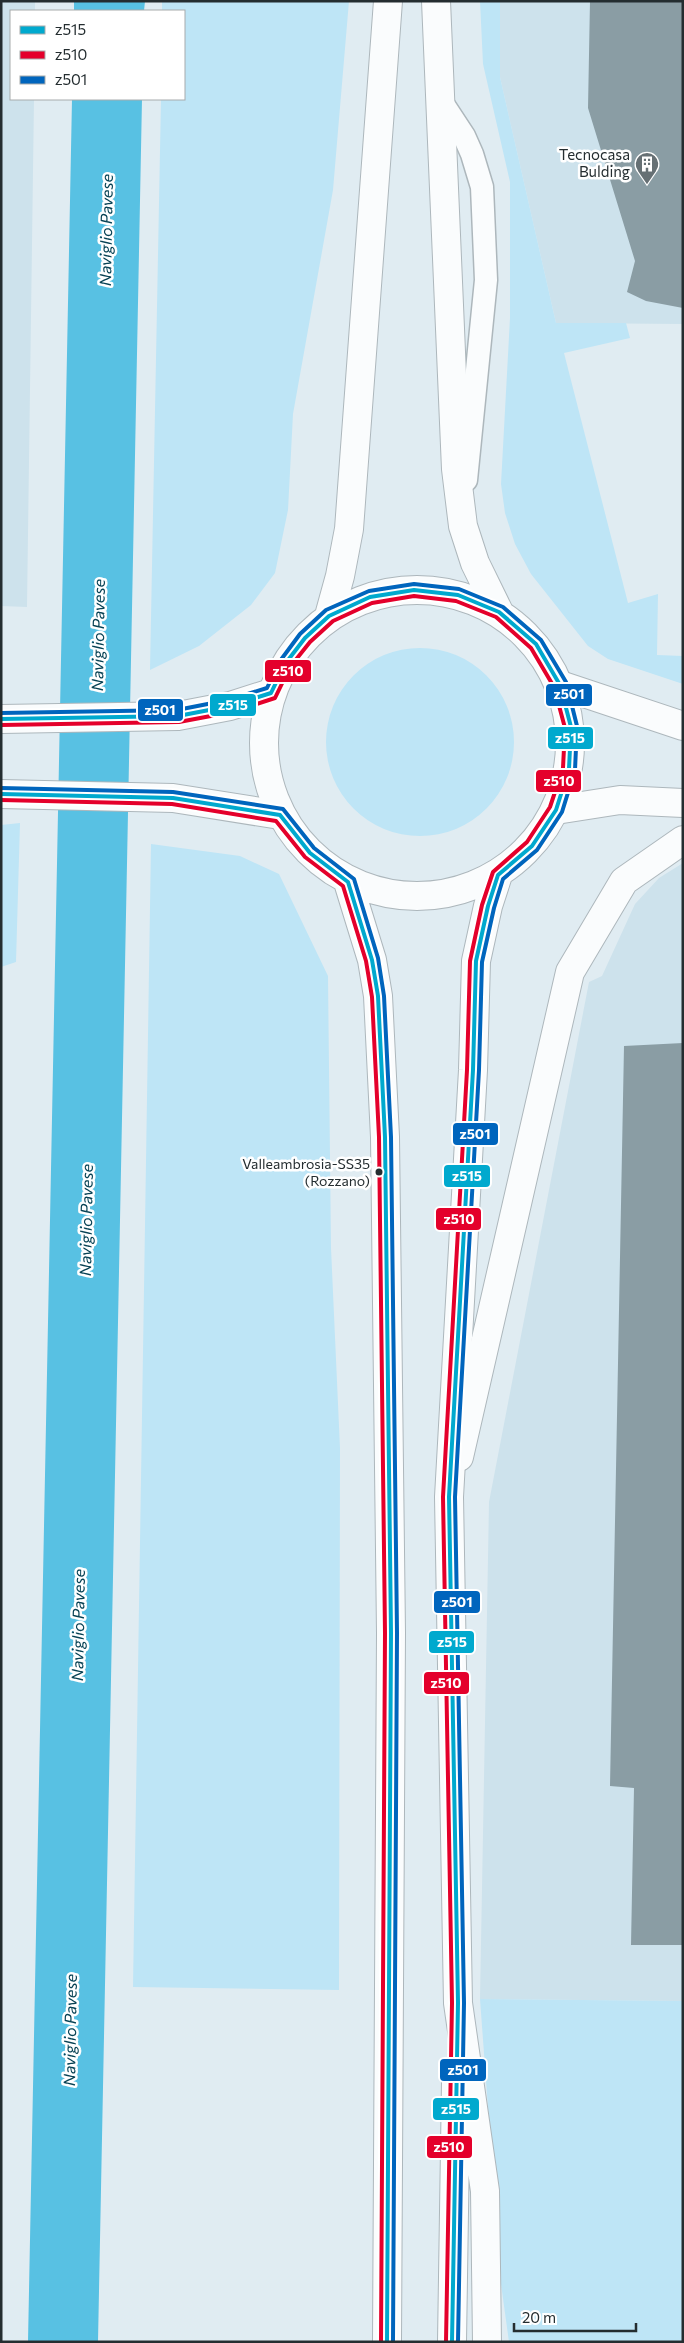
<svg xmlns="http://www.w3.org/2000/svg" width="684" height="2343" font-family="Commissioner,sans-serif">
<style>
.built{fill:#cde2ec}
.green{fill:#bee5f6}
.water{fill:#58c1e3}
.building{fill:#8a9da4}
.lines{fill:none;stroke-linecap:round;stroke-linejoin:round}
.service-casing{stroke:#adb7bc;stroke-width:25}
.secondary-casing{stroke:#adb7bc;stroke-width:30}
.primary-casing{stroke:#adb7bc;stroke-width:30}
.service{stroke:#fafcfd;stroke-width:22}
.secondary{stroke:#fafcfd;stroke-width:28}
.primary{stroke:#fafcfd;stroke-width:28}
.bus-1-casing{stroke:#fff;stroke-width:8}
.bus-2-casing{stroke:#fff;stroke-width:8}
.bus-3-casing{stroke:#fff;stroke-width:8}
.bus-1{stroke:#00a9ce;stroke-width:4}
.bus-2{stroke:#e4002b;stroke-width:4}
.bus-3{stroke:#0065bd;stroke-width:4}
.bus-dot{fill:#242d30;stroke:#fff;stroke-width:2}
.labels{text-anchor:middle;stroke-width:5;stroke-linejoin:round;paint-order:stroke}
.bus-label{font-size:14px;fill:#242d30;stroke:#fff;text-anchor:end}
.poi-label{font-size:15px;fill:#242d30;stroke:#fff;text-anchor:end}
.water-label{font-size:16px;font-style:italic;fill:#074254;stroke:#fff}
.line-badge{stroke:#fff;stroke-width:2}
.badge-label{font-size:14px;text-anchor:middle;font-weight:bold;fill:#fff}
</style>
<rect width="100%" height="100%" fill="#e0ecf2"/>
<!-- built -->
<path class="built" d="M 1,1 L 35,1 L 35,11 L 11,11 L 11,99 L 34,99 L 27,607 L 1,606 Z
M 500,1 L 683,1 L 683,324 L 556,323 L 500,77 Z
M 683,863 L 683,2001 L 480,1999 L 489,1502 L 589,982 L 602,976 L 635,904 L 659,878 Z"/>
<!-- green -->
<path class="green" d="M 162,1 L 349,1 L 333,190 L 293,414 L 288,510 L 275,573 L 251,605 L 199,646 L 150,670 L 161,99 L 184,99 L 184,11 L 162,11 Z
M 480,1 L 500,1 L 500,77 L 556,323 L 626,323 L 630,338 L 564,353 L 628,603 L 658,594 L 657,655 L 683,656 L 683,684 L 608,659 L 588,646 L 531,574 L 515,544 L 505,513 L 501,484 L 510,318 L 510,182 L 483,64 Z
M326 742a94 94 0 1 1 188 0a94 94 0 1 1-188 0Z
M 20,823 L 16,962 L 1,967 L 1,825 Z
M 151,844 L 240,856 L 279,874 L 328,976 L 331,1248 L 340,1448 L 339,1990 L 133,1987 Z
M 480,1999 L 683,2001 L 683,2342 L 509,2342 L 501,2284 Z"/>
<!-- water -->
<path class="water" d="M 74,1 L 145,1 L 144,11 L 74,11 Z
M 72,99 L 142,99 L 98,2342 L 28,2342 Z"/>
<!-- building -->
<path class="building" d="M 590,1 L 683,1 L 683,308 L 646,301 L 627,292 L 635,261 L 588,108 Z
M 683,1043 L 683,1945 L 631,1945 L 634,1788 L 610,1786 L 624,1046 Z"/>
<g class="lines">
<!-- service casing -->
<g class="service-casing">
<path id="service" d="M 441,101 L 464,136 L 472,154 L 482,187 L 486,280 L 466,480"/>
</g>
<!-- secondary casing -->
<g class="secondary-casing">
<path id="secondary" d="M 560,685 L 683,726
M 1,719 L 178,716 L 230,706 L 271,693
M 1,794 L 173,798 L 280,815
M 556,810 L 620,800 L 683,803
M 459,1457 L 570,972 L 624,881 L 683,840"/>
</g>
<!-- primary casing -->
<g class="primary-casing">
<path id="primary" d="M 436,1 L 456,469 L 463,526 L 475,563 L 499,612
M264 743a153 153 0 1 1 306 0a153 153 0 1 1-306 0Z
M 329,616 L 340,576 L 349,529 L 388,1
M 348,882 L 372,960 L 378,996 L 385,1137 L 391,1633 L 387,2342
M 452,2342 L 456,2082
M 487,2342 L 485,2191 L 458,2003 L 449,1497 L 473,1070 L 476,961 L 488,906 L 498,875"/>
</g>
<!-- service -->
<use href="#service" class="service"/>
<!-- secondary -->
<use href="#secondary" class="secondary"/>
<!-- primary -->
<use href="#primary" class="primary"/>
<!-- bus-1 casing -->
<g class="bus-1-casing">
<path id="bus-1" d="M 1,719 L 178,716 L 230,706 L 271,693 L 285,664 L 305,638 L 329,616 L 370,597 L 414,590 L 458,595 L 499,612 L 536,644 L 560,685 L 571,727 L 569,769 L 556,810 L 532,846 L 498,875 L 488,906 L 476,961 L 473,1070 L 449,1497 L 458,2003 L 452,2342
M 1,794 L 173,798 L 280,815 L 310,853 L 348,882 L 372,960 L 378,996 L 385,1137 L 391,1633 L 387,2342"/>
</g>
<!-- bus-2 casing -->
<g class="bus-2-casing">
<path id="bus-2" d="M 1,725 L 179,722 L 232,712 L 275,698 L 290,667 L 310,642 L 333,621 L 372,603 L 414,596 L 456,601 L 496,617 L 531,648 L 554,687 L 565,728 L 563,768 L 550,807 L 527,842 L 493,872 L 482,905 L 470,961 L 467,1070 L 443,1497 L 452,2003 L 446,2342
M 1,800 L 172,804 L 276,821 L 305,857 L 343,886 L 366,961 L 372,997 L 379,1137 L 385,1633 L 381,2342"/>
</g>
<!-- bus-3 casing -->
<g class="bus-3-casing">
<path id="bus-3" d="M 1,713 L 177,710 L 228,700 L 267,688 L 280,661 L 300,634 L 326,610 L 369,591 L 414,584 L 459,589 L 503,607 L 541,640 L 566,682 L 577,726 L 575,770 L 562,812 L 537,850 L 503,879 L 494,908 L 482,962 L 479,1070 L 455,1497 L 464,2003 L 458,2342
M 1,788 L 173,792 L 283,809 L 314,848 L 354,879 L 378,958 L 384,996 L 391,1137 L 397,1633 L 393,2342"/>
</g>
<!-- bus-1 -->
<use href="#bus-1" class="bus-1"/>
<!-- bus-2 -->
<use href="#bus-2" class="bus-2"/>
<!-- bus-3 -->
<use href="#bus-3" class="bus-3"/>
</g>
<!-- icons -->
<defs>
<g id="building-pin" transform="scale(1.25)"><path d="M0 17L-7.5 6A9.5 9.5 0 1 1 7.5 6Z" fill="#667074" stroke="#fff"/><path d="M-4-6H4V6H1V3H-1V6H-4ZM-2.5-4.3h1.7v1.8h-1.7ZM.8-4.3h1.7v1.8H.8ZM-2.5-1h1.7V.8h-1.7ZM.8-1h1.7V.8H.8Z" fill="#fff"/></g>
</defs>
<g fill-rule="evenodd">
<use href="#building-pin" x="647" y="164"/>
</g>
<!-- markers -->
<circle class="bus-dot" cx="379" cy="1172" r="4.5"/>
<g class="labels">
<!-- bus labels -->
<g class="bus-label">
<text x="370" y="1169">Valleambrosia-SS35<tspan x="370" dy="17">(Rozzano)</tspan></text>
</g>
<!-- poi labels -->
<g class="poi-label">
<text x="630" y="160">Tecnocasa<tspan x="630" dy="17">Bulding</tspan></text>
</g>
<!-- water labels -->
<g class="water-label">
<text transform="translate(106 230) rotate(-89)" y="6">Naviglio Pavese</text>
<text transform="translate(98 635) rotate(-89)" y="6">Naviglio Pavese</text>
<text transform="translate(86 1220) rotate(-89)" y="6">Naviglio Pavese</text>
<text transform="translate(78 1625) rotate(-89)" y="6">Naviglio Pavese</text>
<text transform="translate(70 2030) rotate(-89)" y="6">Naviglio Pavese</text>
</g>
</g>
<g class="line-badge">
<rect x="264" y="659" width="48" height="24" rx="5" fill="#e4002b"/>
<rect x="545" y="683" width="48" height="24" rx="5" fill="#0065bd"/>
<rect x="209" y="693" width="48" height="24" rx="5" fill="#00a9ce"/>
<rect x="137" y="698" width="47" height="24" rx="5" fill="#0065bd"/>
<rect x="547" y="726" width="47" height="24" rx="5" fill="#00a9ce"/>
<rect x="535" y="769" width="47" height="24" rx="5" fill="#e4002b"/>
<rect x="452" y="1122" width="47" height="24" rx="5" fill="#0065bd"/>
<rect x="443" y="1164" width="48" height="24" rx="5" fill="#00a9ce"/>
<rect x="435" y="1207" width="47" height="24" rx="5" fill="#e4002b"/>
<rect x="433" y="1590" width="48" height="24" rx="5" fill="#0065bd"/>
<rect x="428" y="1630" width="47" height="24" rx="5" fill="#00a9ce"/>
<rect x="423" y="1671" width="47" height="24" rx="5" fill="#e4002b"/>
<rect x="439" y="2058" width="48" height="24" rx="5" fill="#0065bd"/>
<rect x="432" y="2097" width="48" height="24" rx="5" fill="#00a9ce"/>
<rect x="426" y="2135" width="47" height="24" rx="5" fill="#e4002b"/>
</g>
<g class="badge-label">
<text x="288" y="676">z510</text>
<text x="569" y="699">z501</text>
<text x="233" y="710">z515</text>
<text x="160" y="715">z501</text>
<text x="570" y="743">z515</text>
<text x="559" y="786">z510</text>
<text x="475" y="1139">z501</text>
<text x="467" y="1181">z515</text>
<text x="459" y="1224">z510</text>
<text x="457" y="1607">z501</text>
<text x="452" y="1647">z515</text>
<text x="446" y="1688">z510</text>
<text x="463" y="2075">z501</text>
<text x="456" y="2114">z515</text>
<text x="449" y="2152">z510</text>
</g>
<!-- border -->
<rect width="684" height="2343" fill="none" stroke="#242d30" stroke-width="5"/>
<!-- legend -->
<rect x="10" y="10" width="175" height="90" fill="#ffffff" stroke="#a7abac"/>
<rect x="20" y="26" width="25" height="8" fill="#00a9ce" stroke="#a7abac"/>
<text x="55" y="35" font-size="15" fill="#242d30">z515</text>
<rect x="20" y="51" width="25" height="8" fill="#e4002b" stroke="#a7abac"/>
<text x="55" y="60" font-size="15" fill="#242d30">z510</text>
<rect x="20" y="76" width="25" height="8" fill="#0065bd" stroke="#a7abac"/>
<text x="55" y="85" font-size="15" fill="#242d30">z501</text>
<!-- scale -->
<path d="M514 2323v8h122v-8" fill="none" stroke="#242d30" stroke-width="2.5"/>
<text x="522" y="2323" font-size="15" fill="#242d30" stroke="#ffffff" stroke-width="4" paint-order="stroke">20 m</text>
</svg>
